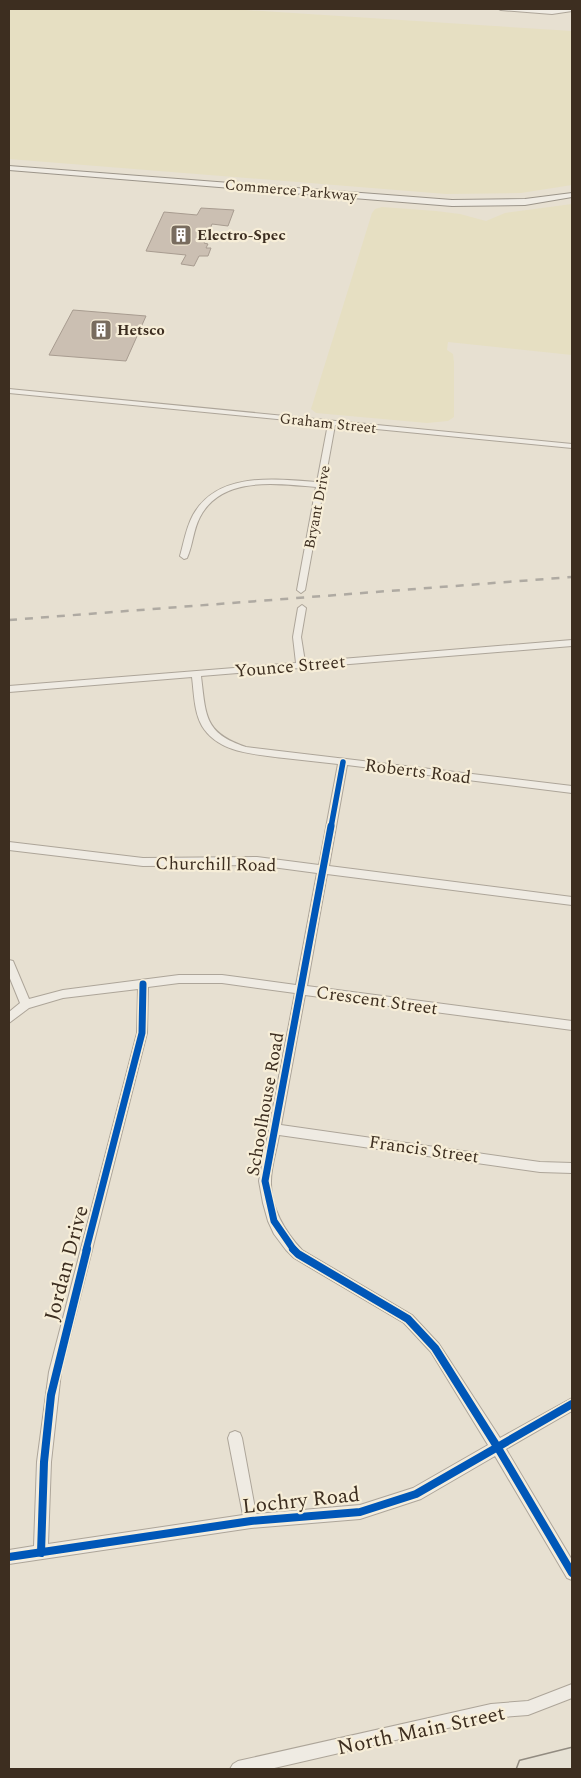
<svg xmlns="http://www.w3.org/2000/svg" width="581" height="1778" font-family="Spectral,serif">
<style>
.farmland{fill:#e6dfc2}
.building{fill:#cbbfb2;stroke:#a89c90}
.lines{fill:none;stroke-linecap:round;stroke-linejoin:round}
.street-casing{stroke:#ada599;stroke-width:2}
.secondary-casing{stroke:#9c958a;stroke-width:2}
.primary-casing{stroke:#928b80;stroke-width:3}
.street{fill:#efebe3;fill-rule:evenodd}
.secondary{fill:#efebe3;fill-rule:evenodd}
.primary{fill:#e6e1d4;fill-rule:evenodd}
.rail{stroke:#afaaa2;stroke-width:2.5;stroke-dasharray:8 8;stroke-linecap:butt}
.cycleway-far2-casing{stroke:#f7eed8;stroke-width:8}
.cycleway-far1-casing{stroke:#f7eed8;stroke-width:10}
.cycleway-casing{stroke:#f7eed8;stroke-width:11}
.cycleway-far2{stroke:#0057b8;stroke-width:5.5}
.cycleway-far1{stroke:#0057b8;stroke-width:7}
.cycleway{stroke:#0057b8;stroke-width:8}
.labels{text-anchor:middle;stroke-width:4.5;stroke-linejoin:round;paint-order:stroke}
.far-street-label{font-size:15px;fill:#3d2e20;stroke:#f7eed8}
.far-poi-label{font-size:15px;font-weight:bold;fill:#3d2e20;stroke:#f7eed8;text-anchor:start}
.street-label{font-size:18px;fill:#3d2e20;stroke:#f7eed8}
.near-street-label{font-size:21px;fill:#3d2e20;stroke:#f7eed8}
</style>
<rect width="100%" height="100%" fill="#e7e0d1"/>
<!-- farmland -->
<path class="farmland" d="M 9,9 L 229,9 L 572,31 L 572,185 L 521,193 L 446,194 L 9,159 Z
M 572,204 L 572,355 L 448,342 L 447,350 L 453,354 L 454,362 L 454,417 L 448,421 L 427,423 L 316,413 L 311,409 L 372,213 L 375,209 L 382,207 L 436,211 L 460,214 L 486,221 L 505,213 Z"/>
<!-- building -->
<path class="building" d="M 201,208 L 234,210 L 228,226 L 212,224 L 204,243 L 208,244 L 206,248 L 211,248 L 208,256 L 199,256 L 194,266 L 181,264 L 186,255 L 146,251 L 164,212 L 197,215 Z
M 73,310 L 146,316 L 126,361 L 49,355 Z"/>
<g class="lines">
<!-- street casing -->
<g class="street-casing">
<path id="street" d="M 499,9 L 552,10 L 572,9 L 572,11 L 552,14 L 501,10 Z
M 9,389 L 572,444 L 572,448 L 335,425 L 305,590 L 301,593 L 297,590 L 316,487 C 277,484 222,475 200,517 C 193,530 193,545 187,558 L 184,559 L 180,556 C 184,542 186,528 193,515 C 218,471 275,479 317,482 L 328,424 L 9,393 Z
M 302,605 L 306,608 L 301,637 L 305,662 L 572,640 L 572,646 L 201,676 C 206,716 204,733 246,747 L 572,786 L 572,793 L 347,765 L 329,866 L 572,897 L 572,905 L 327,874 L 307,986 L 572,1021 L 572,1030 L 305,995 L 281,1125 L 540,1162 L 572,1163 L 572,1173 L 540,1172 L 279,1135 C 277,1149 271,1166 271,1181 C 270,1207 285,1232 302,1250 L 412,1315 L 439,1344 L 500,1438 L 572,1398 L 572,1411 L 506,1449 L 572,1560 L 572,1580 L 567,1578 L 495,1456 L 421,1499 L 360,1519 L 251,1528 L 9,1564 L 9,1550 L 34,1546 L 37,1462 L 49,1372 L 137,1033 L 138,989 L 63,998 L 29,1008 L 9,1023 L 9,1012 L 20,1003 L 9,976 L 9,960 L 13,961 L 29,999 L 63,990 L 179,975 L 222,975 L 296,985 L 317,873 L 257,865 L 143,866 L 9,850 L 9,842 L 143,858 L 257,857 L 319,865 L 338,764 C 320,762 302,760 284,758 C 256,754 219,754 202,726 C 194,712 194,693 192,677 L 9,692 L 9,686 L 296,663 L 293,637 L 298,608 ZM 179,983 L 222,983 L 295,993 L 259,1181 L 263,1203 L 268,1221 L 274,1234 L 286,1250 L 294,1258 L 404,1323 L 431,1352 L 488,1445 L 413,1488 L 360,1505 L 256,1514 L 242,1438 L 240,1433 L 235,1431 L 230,1433 L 228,1438 L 243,1515 L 48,1544 L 51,1462 L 61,1372 L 147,1033 L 148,987 Z
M 572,1684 L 572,1698 L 528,1715 L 491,1718 L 270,1769 L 230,1769 L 233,1764 L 238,1761 L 491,1704 L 528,1701 Z"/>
</g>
<!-- secondary casing -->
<g class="secondary-casing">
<path id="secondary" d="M 9,166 L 452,200 L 525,199 L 572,193 L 572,197 L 525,205 L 452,206 L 9,170 Z"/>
</g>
<!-- primary casing -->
<g class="primary-casing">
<path id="primary" d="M 572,1748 L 572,1769 L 517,1769 L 520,1761 Z"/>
</g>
<!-- street -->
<use href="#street" class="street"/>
<!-- secondary -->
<use href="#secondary" class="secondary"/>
<!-- primary -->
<use href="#primary" class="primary"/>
<!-- rail -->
<path class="rail" d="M 9,620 L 572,577"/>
<!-- cycleway-far2 casing -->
<g class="cycleway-far2-casing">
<path id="cycleway-far2" d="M 331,827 L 343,762"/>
</g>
<!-- cycleway-far1 casing -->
<g class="cycleway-far1-casing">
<path id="cycleway-far1" d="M 86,1250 L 142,1033 L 143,984
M 294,1250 L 274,1221 L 265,1181 L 331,826"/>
</g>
<!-- cycleway casing -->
<g class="cycleway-casing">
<path id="cycleway" d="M 293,1249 L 298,1254 L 408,1319 L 435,1348 L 498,1448 L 572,1573
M 41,1553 L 44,1462 L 51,1395 L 87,1249
M 9,1557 L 251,1521 L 360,1512 L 416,1494 L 572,1404"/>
</g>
<!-- cycleway-far2 -->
<use href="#cycleway-far2" class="cycleway-far2"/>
<!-- cycleway-far1 -->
<use href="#cycleway-far1" class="cycleway-far1"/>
<!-- cycleway -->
<use href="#cycleway" class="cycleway"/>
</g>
<!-- icons -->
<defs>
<g id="building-square" transform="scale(1.125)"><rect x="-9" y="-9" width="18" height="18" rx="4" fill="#786c5e" stroke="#f7eed8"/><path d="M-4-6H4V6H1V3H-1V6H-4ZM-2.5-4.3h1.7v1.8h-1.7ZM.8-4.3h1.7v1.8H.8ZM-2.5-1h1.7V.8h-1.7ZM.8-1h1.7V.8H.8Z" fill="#fff"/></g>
</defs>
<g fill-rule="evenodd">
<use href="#building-square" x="181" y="235"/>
<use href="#building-square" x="101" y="330"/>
</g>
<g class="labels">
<!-- far-street labels -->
<g class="far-street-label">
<text transform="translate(291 190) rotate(5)" y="5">Commerce Parkway</text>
<text transform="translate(328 423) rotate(6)" y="5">Graham Street</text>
<text transform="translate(317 507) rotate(-79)" y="5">Bryant Drive</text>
</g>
<!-- far-poi labels -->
<g class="far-poi-label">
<text x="197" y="240">Electro-Spec</text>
<text x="117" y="335">Hetsco</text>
</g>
<!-- street labels -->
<g class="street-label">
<text transform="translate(290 666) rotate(-5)" y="6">Younce Street</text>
<text transform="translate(418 771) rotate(7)" y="6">Roberts Road</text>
<text transform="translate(216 864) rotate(1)" y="6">Churchill Road</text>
<text transform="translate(377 1000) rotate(8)" y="6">Crescent Street</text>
<text transform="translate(265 1104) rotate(-80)" y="6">Schoolhouse Road</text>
<text transform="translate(424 1149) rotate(8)" y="6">Francis Street</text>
</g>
<!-- near-street labels -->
<g class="near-street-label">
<text transform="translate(66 1263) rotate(-75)" y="7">Jordan Drive</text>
<text transform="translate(301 1500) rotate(-6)" y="7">Lochry Road</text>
<text transform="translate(421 1730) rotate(-12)" y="7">North Main Street</text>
</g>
</g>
<!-- border -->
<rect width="581" height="1778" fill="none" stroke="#3d2e20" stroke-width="20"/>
</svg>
